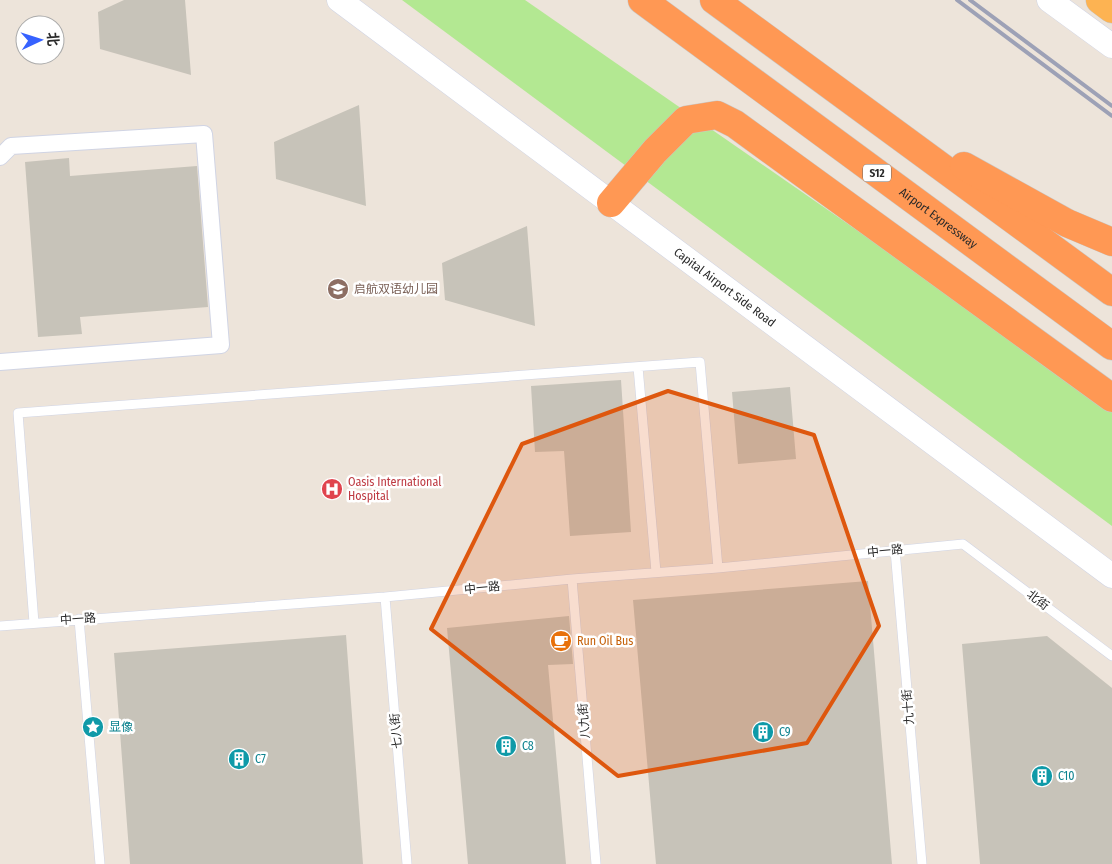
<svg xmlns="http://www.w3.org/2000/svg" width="1112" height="864" font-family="'Fira Sans Condensed','Noto Sans SC',sans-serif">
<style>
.green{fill:#b3e892}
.building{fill:#c7c3b9}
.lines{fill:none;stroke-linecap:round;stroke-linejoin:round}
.service-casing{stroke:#d0d4e4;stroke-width:10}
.minor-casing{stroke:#d0d4e4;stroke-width:18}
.secondary-casing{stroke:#d0d4e4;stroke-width:25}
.trunk-casing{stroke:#c8c8c8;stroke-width:29}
.motorway-casing{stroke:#c8c8c8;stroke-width:29}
.service{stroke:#fff;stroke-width:9}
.minor{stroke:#fff;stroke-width:16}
.secondary{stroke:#fff;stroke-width:24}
.trunk{stroke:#fdb352;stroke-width:28}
.motorway{stroke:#ff9854;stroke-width:28}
.rail{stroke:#9da1b6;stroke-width:4}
.marked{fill:#de570e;fill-opacity:0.2;stroke:#de570e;stroke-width:4;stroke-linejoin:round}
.labels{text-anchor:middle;stroke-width:5;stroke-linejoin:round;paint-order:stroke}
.shield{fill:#fff;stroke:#6a6a6a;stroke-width:1}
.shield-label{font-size:11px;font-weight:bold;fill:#2a2a2a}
.street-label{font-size:12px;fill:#2a2a2a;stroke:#fff}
.education-label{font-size:12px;fill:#785e54;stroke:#fff;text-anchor:start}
.health-label{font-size:12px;fill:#be3a42;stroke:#fff;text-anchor:start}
.food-label{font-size:12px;fill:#c56008;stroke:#fff;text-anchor:start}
.culture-label{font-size:12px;fill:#0d838f;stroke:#fff;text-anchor:start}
</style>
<rect width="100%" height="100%" fill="#ede4da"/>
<!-- green -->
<path class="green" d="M 402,0 L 525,0 L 1112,407 L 1112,526 Z"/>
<!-- building -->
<path class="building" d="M 124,0 L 185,0 L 191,75 L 100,49 L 98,12 Z
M 359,105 L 366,206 L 276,179 L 274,142 Z
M 69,158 L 70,176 L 197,166 L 208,307 L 80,317 L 82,334 L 38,337 L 25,162 Z
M 527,226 L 535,326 L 445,300 L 442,263 Z
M 621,380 L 631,532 L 570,536 L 564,451 L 535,452 L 531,386 Z
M 790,387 L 796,459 L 738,464 L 732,392 Z
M 868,581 L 892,864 L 656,864 L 633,600 Z
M 569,616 L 573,664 L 548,665 L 566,864 L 468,864 L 447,628 Z
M 346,635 L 363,864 L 130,864 L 114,653 Z
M 1047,636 L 1112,688 L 1112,864 L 980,864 L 962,644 Z"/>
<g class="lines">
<!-- service casing -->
<g class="service-casing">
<path id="service" d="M 638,367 L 656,572
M 895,550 L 922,864
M 572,579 L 596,864
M 385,597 L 407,864
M 79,619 L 100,864
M 34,623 L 18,413 L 700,362 L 718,568
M 0,626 L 385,597 L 572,579 L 718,568 L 963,544 L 1112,656"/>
</g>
<!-- minor casing -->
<g class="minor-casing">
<path id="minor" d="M 0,157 L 11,146 L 204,134 L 221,345 L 0,362"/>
</g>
<!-- secondary casing -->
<g class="secondary-casing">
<g id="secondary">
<path id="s1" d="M 339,0 L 1112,576"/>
<path d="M 1049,0 L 1112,46"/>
</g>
</g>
<!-- trunk casing -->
<g class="trunk-casing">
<path id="trunk" d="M 1100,0 L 1112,9"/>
</g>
<!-- motorway casing -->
<g class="motorway-casing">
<g id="motorway">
<path id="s2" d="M 642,0 L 1112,346"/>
<path d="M 714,0 L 1112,292"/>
<path d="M 964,166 L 1067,223 L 1112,242"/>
<path d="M 611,203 L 655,151 L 686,120 L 717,115 L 735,124 L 1112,398"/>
</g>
</g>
<!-- service -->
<use href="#service" class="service"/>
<!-- minor -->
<use href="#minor" class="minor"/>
<!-- secondary -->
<use href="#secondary" class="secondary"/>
<!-- trunk -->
<use href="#trunk" class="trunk"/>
<!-- motorway -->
<use href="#motorway" class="motorway"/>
<!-- rail -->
<path class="rail" d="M 957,0 L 1112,116
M 970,0 L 1112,106"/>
</g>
<!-- marked area -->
<path class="marked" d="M 668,391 L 814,435 L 879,626 L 807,743 L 618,776 L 431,629 L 522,444 Z"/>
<!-- icons -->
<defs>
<g id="school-disc" transform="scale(1.125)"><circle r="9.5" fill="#8d6e63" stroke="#fff"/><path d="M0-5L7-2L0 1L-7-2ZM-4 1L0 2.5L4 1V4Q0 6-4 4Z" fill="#fff"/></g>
<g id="hospital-disc" transform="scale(1.125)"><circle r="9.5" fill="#e0444e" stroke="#fff"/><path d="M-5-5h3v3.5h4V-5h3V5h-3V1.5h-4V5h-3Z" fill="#fff"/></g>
<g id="cafe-disc" transform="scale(1.125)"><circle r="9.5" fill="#e8710a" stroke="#fff"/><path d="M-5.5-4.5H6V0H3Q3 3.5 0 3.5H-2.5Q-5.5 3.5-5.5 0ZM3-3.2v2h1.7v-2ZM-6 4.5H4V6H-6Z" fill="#fff"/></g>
<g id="sight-disc" transform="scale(1.125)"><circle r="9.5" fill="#0f9aa8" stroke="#fff"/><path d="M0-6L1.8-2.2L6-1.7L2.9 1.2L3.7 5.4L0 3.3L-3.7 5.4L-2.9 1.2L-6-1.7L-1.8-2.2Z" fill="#fff"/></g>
<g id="building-disc" transform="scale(1.125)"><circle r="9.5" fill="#0f9aa8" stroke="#fff"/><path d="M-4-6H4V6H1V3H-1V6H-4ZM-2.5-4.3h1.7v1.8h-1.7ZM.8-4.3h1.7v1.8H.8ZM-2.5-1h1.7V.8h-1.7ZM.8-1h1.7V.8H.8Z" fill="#fff"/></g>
</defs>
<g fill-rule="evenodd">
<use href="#school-disc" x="338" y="289"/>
<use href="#hospital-disc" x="332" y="489"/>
<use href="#cafe-disc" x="561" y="641"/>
<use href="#sight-disc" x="93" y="727"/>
<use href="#building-disc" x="763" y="732"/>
<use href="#building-disc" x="506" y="746"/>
<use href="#building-disc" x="239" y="759"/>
<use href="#building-disc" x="1042" y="776"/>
</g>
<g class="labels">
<!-- shield labels -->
<rect class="shield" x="863" y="164.5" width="28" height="17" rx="4"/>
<g class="shield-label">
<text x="877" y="177">S12</text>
</g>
<!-- street labels -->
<g class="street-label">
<text dy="4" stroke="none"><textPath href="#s2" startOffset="368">Airport Expressway</textPath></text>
<text dy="4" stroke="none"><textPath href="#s1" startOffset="481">Capital Airport Side Road</textPath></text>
<text transform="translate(885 551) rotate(-6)" y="4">中一路</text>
<text transform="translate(482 588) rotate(-6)" y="4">中一路</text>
<text transform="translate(1038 600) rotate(37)" y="4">北街</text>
<text transform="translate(78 619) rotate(-4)" y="4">中一路</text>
<text transform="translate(908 707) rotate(-95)" y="4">九十街</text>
<text transform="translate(584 721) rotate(-95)" y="4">八九街</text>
<text transform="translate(396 731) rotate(-95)" y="4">七八街</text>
</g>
<!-- education labels -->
<g class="education-label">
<text x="354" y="293">启航双语幼儿园</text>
</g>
<!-- health labels -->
<g class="health-label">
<text x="348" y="486">Oasis International<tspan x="348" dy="14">Hospital</tspan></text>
</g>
<!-- food labels -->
<g class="food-label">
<text x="577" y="645">Run Oil Bus</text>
</g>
<!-- culture labels -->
<g class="culture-label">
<text x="109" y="731">显像</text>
<text x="779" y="736">C9</text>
<text x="522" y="750">C8</text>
<text x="255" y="763">C7</text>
<text x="1058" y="780">C10</text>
</g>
</g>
<!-- north arrow -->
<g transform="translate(40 40) rotate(86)"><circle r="24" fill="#ffffff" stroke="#aaaaaa"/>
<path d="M0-4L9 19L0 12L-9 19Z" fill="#3662ff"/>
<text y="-8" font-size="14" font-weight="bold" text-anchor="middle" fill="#2a2a2a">北</text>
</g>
</svg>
